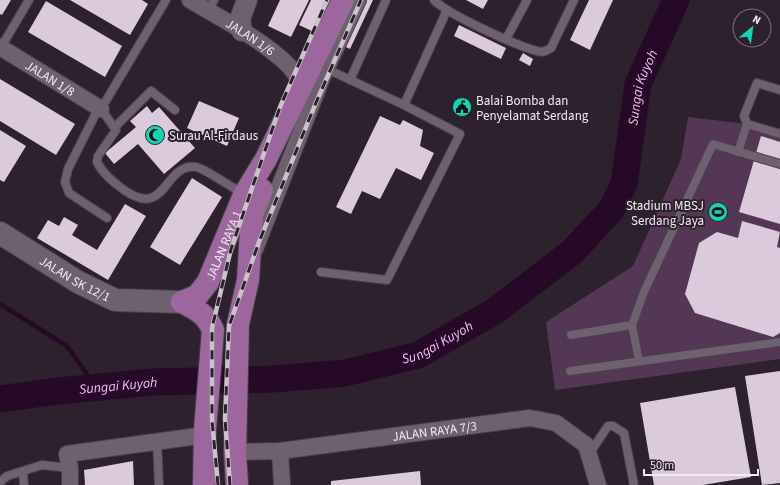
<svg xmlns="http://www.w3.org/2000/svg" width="780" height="485" font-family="'Source Sans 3',sans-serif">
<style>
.green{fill:#543655}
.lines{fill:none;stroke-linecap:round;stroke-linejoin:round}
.stream{stroke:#250926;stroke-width:4.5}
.river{stroke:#250926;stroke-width:27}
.building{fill:#dbcadb}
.service-casing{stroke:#4a404b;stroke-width:10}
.minor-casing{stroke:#4a404b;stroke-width:18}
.tertiary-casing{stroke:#4a404b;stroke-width:22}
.secondary-casing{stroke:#4a404b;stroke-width:24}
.primary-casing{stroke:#4a404b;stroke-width:24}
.service{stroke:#6f606f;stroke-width:8}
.minor{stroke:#6f606f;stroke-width:16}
.tertiary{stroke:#6f606f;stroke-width:20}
.secondary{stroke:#6f606f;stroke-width:22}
.primary{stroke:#9b679d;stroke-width:22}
.rail-casing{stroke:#ccc2cc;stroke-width:4.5}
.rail{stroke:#2d212d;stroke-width:3;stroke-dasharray:9;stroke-linecap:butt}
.labels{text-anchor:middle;stroke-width:4;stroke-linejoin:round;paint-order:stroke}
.street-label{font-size:13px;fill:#f3eaf3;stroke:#2d212d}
.poi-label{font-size:13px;fill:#f3eaf3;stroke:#2d212d;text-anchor:start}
.water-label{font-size:14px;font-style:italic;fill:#f4bdf5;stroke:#2d212d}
</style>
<rect width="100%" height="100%" fill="#2d212d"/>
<!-- green -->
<path class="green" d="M 688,117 L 780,128 L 780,359 L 555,390 L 546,322 L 633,266 L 681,159 Z"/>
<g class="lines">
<!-- stream -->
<path class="stream" d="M 0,304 L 67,346 L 97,388"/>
<!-- river -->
<path class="river" id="s1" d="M 0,399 L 58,391 L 153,382 L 273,379 L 345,373 L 418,355 L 495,311 L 572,252 L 612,209 L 624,184 L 638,84 L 676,0"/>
</g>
<!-- building -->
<path class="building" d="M 0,0 L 11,0 L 2,15 L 0,14 Z
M 70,0 L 142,0 L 148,4 L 130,35 Z
M 280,0 L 309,0 L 291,37 L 268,26 Z
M 311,0 L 373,0 L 350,49 L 299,25 Z
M 466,0 L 488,0 L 483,9 Z
M 589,0 L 613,0 L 590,50 L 570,40 Z
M 46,1 L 122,46 L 105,77 L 28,32 Z
M 459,25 L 506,48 L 501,59 L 454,36 Z
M 523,53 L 533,59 L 530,66 L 519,60 Z
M 0,79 L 75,124 L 56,155 L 0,121 Z
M 199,101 L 239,118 L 227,146 L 187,128 Z
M 147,106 L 152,113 L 159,107 L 195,148 L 164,174 L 138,144 L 114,164 L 105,153 L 136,127 L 130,121 Z
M 380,116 L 400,125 L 403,120 L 423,130 L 420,146 L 434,153 L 421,180 L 396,168 L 380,199 L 362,191 L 351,214 L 336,207 Z
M 0,130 L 26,146 L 4,182 L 0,180 Z
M 761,136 L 780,142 L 780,224 L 739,212 Z
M 192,178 L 222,197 L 180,265 L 150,247 Z
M 125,204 L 146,216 L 108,280 L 37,238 L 48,220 L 59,226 L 64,217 L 78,225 L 72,235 L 97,250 Z
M 742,221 L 780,232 L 777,247 L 780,248 L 780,333 L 773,337 L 695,313 L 685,294 L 699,243 L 717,232 L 738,238 Z
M 780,371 L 780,483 L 762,485 L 745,376 Z
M 735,387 L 751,477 L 703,485 L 654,485 L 640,403 Z
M 133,461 L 134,485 L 85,485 L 84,470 Z
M 420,471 L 421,485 L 331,485 L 331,481 Z"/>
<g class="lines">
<!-- service casing -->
<g class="service-casing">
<path id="service" d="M 166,0 L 101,109 L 116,130 L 98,156 L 97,162 C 103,174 113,182 124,190 C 167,220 163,163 196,167 C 204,168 234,189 244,194
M 434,0 C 447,14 517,46 537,51 C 542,53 546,51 551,48 L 574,0
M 208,11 L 214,0
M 506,39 L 527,0
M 0,49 L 29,0
M 327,69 L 404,105
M 350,80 L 386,0
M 99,107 L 68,169 L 65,182 L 69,193 L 107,218
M 747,124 L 744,116 L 757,83 L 780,90
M 115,127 L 151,91 L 175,110
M 738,152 L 747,124 L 780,134
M 321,272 L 387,280 L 460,134 L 404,105 L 447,10
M 571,335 L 632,325
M 639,361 L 632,325 L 644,292 L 713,144 L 780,164
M 570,371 L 780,342
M 157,441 L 159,485
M 589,454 L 608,426 L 613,426 L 624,433 L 634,485
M 23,473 L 24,485
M 0,482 L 7,476 L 42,465 L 70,468"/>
</g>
<!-- minor casing -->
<g class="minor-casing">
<g id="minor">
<path id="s2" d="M 190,0 C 223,20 260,38 288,65 C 294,71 298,79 303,85"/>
<path id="s3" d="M 0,47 L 101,109"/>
<path d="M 255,249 L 322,78 L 358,0"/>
<path d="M 280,451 L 282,485"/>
<path id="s4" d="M 235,452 L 280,451 L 530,418 L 556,423 L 586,445 L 598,485"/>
<path d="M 70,485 L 70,468 L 67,454 L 205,435"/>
</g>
</g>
<!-- tertiary casing -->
<g class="tertiary-casing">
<path id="tertiary" d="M 242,31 L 240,19 L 247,0"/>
</g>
<!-- secondary casing -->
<g class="secondary-casing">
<g id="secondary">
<path id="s5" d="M 0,233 L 78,282 L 115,300 L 182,302"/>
</g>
</g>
<!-- primary casing -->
<g class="primary-casing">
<g id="primary">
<path id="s6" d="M 182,302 L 197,296 L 208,282 L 244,195 L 266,159 L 343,0"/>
<path d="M 182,302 C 197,310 206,314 213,330 L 205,430 L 204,485"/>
<path d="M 237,485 L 235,452 L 238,324 L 248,280 L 252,214 L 262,190"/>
</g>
</g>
<!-- service -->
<use href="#service" class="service"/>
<!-- minor -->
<use href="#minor" class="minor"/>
<!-- tertiary -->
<use href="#tertiary" class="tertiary"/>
<!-- secondary -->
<use href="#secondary" class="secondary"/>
<!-- primary -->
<use href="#primary" class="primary"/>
<!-- rail casing -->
<g class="rail-casing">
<path id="rail" d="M 218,485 L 212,420 L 212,328 L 231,249 L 280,107 L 327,0
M 230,485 L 225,419 L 229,326 L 259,242 L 315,105 L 361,0"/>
</g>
<!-- rail -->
<use href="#rail" class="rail"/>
</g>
<!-- icons -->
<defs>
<g id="civic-disc" transform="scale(1)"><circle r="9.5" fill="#14d5b3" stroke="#2d212d"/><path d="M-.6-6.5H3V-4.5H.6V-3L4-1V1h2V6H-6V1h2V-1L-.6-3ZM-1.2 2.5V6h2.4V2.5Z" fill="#111"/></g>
<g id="mosque-disc" transform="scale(1)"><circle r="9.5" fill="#14d5b3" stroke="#2d212d"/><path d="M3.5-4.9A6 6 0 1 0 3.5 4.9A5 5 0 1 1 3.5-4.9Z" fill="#111"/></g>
<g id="stadium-disc" transform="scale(1)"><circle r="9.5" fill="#14d5b3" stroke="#2d212d"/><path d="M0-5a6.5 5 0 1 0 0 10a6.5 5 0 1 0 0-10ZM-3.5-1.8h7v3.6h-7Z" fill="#111"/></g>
</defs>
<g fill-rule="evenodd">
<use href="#civic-disc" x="462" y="107"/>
<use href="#mosque-disc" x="155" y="135"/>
<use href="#stadium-disc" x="718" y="212"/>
</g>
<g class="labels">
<!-- street labels -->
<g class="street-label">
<text dy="5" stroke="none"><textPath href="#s2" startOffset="71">JALAN 1/6</textPath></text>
<text dy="5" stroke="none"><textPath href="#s3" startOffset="59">JALAN 1/8</textPath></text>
<text dy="5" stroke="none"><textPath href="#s6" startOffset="74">JALAN RAYA 1</textPath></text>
<text dy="5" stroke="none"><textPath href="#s5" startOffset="88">JALAN SK 12/1</textPath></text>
<text dy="5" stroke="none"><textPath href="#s4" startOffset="201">JALAN RAYA 7/3</textPath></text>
</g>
<!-- poi labels -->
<g class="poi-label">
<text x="476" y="105">Balai Bomba dan<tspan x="476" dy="15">Penyelamat Serdang</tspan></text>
<text x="169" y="140">Surau Al-Firdaus</text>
<text x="704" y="210" text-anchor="end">Stadium MBSJ<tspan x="704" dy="15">Serdang Jaya</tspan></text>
</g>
<!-- water labels -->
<g class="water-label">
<text dy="5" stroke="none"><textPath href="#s1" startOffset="792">Sungai Kuyoh</textPath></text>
<text dy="5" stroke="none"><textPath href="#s1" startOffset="444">Sungai Kuyoh</textPath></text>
<text dy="5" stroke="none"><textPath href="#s1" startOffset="119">Sungai Kuyoh</textPath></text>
</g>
</g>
<!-- north arrow -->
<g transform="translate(752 28) rotate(29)"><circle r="19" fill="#2d212d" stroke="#7c717c"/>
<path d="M0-3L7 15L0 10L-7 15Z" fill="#14d5b3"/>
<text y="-6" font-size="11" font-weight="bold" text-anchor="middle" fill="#f3eaf3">N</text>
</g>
<!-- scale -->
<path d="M644 469v6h114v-6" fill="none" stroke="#f3eaf3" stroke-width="2"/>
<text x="650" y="469" font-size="12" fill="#f3eaf3" stroke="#2d212d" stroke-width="3" paint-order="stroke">50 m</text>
</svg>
